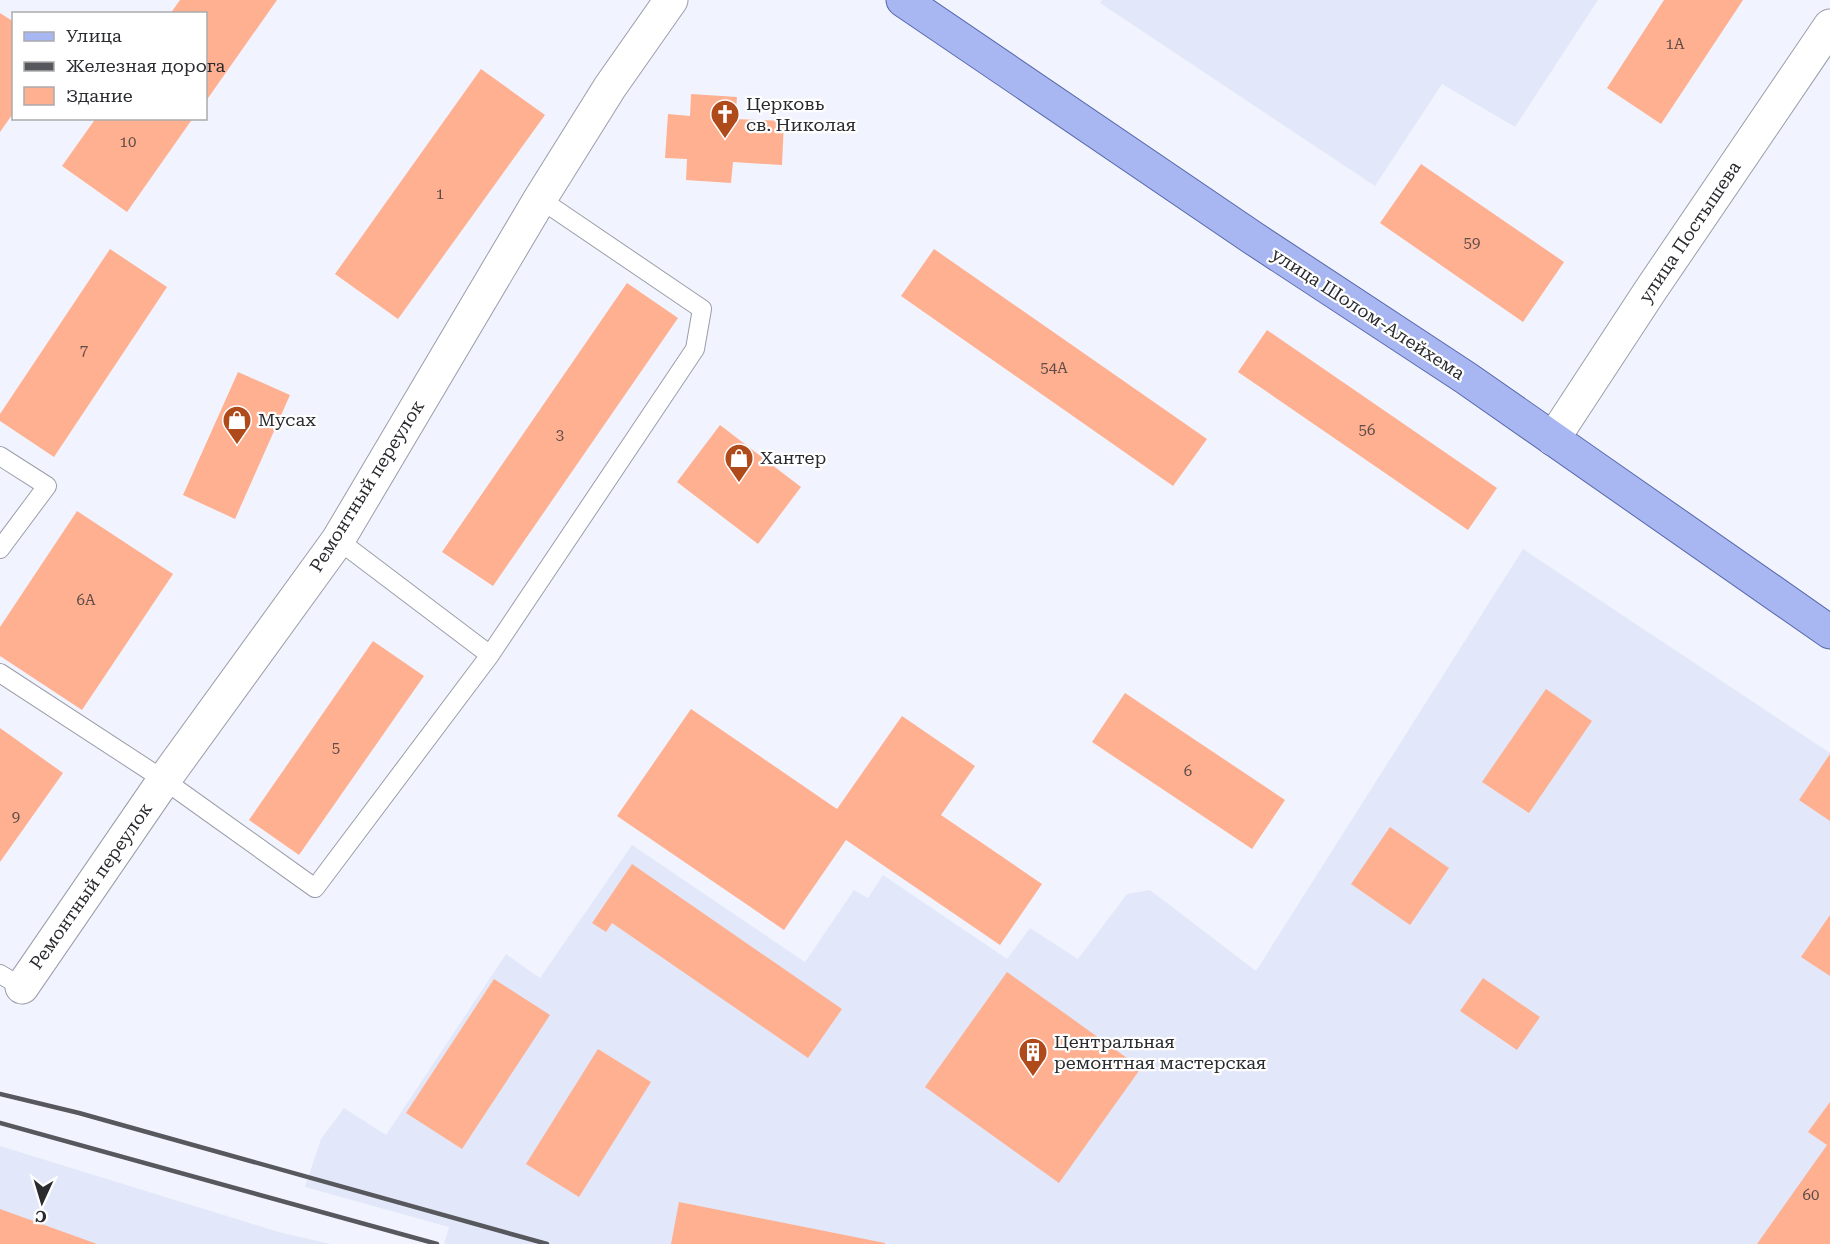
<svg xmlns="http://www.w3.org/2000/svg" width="1830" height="1244" font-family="'Roboto Serif',serif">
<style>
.built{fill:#e2e8f9}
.building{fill:#feb091}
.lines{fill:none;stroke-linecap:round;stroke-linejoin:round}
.lane-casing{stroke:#9a9ea8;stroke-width:20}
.street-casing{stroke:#9a9ea8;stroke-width:35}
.primary-casing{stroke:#5667a9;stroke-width:35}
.lane{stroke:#fff;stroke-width:18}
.street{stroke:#fff;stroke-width:33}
.primary{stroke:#a8b7f2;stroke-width:33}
.rail{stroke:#57585e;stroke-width:4.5}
.labels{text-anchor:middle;stroke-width:4.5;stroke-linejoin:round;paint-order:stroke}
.number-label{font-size:15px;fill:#5f4c48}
.poi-label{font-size:18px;fill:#2a2b2f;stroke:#fff;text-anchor:start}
.street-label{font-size:18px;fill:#2a2b2f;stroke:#fff}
</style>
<rect width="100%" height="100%" fill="#f1f4ff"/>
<!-- built -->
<path class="built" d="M 1102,0 L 1598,0 L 1515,127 L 1442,84 L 1375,186 L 1100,3 Z
M 1523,549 L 1830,753 L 1830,1244 L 444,1244 L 449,1227 L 305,1187 L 321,1139 L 344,1108 L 386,1135 L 506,954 L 540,978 L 632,845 L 805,962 L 854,890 L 868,898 L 883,875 L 1007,959 L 1030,928 L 1078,959 L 1127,894 L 1150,890 L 1256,971 Z
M 0,1146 L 282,1233 L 331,1244 L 0,1244 Z"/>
<!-- building -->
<path class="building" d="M 180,0 L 277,0 L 206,101 L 206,14 L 170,14 Z
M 1664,0 L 1743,0 L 1661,124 L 1607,88 Z
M 0,13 L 14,22 L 14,112 L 0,132 Z
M 481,69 L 545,115 L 398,319 L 335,274 Z
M 691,94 L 737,97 L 735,119 L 784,121 L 782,165 L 733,162 L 731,183 L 686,180 L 687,159 L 665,158 L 668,114 L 690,116 Z
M 96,118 L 193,118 L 127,212 L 62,166 Z
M 1421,164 L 1564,262 L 1523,322 L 1380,223 Z
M 110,249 L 167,287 L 54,457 L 0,421 L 0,414 Z
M 934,249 L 1207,439 L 1173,486 L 901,296 Z
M 627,283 L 678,318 L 493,586 L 442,552 Z
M 1267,330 L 1497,488 L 1468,530 L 1238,372 Z
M 238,372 L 290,395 L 235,519 L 183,495 Z
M 720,425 L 801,487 L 758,544 L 677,482 Z
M 77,511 L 173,574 L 82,710 L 0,656 L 0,627 Z
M 373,641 L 424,676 L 299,855 L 249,820 Z
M 1546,689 L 1592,721 L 1529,813 L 1482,782 Z
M 1125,693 L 1285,800 L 1252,849 L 1092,742 Z
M 691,709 L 837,809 L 902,716 L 975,766 L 941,815 L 1042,884 L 1000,945 L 846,840 L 784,930 L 617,816 Z
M 0,728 L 63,773 L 0,862 Z
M 1830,754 L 1830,821 L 1799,800 Z
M 1390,827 L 1449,868 L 1410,925 L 1351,884 Z
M 632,864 L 842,1009 L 808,1058 L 612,923 L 606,932 L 592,923 Z
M 1830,915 L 1830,976 L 1801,957 Z
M 1007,972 L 1141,1068 L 1059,1183 L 925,1087 Z
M 1483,978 L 1540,1017 L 1517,1050 L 1460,1011 Z
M 494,979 L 550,1015 L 462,1149 L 406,1113 Z
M 598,1049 L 651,1082 L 579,1197 L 526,1164 Z
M 1830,1102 L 1830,1244 L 1757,1244 L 1827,1145 L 1808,1132 Z
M 679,1202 L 885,1243 L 885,1244 L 671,1244 Z
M 0,1209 L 97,1244 L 0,1244 Z"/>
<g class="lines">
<!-- lane casing -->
<g class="lane-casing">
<path id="lane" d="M 0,456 L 47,486 L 0,549
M 490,655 L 695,349 L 702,309 L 540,199
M 0,673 L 164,780 L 315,888 L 490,655 L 338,540
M 0,974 L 22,987"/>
</g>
<!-- street casing -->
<g class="street-casing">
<path id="street" d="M 1553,439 L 1650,291 L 1830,26
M 22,987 L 164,780 L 338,540 L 540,199 L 610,87 L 671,0"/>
</g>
<!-- primary casing -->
<g class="primary-casing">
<path id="primary" d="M 903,0 L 1253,238 L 1466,378 L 1830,632"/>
</g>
<!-- lane -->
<use href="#lane" class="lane"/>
<!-- street -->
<use href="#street" class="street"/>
<!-- primary -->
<use href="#primary" class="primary"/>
<!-- rail -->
<path class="rail" d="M 0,1094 L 79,1113 L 547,1244
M 0,1123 L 437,1244"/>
</g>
<!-- icons -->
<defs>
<g id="church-pin" transform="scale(1.5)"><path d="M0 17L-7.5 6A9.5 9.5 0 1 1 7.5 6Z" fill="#af4a1b" stroke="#fff"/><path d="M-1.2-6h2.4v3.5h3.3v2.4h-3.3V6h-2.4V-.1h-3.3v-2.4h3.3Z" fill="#fff"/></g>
<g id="shop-pin" transform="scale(1.5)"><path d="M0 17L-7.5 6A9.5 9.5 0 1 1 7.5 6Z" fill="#af4a1b" stroke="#fff"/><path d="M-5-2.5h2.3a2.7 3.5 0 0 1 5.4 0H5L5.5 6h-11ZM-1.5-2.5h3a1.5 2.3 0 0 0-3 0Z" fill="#fff"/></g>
<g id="building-pin" transform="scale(1.5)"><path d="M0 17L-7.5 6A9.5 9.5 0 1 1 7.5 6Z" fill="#af4a1b" stroke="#fff"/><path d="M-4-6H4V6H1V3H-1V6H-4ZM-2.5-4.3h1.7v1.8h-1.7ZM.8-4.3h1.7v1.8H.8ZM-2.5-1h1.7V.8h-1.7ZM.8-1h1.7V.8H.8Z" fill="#fff"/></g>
</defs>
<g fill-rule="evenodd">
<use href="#church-pin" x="725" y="114"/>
<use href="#shop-pin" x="237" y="420"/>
<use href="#shop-pin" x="739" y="458"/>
<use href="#building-pin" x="1033" y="1052"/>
</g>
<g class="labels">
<!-- number labels -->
<g class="number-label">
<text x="1675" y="49">1А</text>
<text x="128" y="147">10</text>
<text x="440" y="199">1</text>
<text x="1472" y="248">59</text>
<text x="84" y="355">7</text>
<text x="1054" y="373">54А</text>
<text x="1367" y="435">56</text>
<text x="560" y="440">3</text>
<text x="86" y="605">6А</text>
<text x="336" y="753">5</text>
<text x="1188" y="776">6</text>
<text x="16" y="822">9</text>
<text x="1811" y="1200">60</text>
</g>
<!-- poi labels -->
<g class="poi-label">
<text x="746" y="110">Церковь<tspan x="746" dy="21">св. Николая</tspan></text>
<text x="258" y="426">Мусах</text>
<text x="760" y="464">Хантер</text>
<text x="1054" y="1048">Центральная<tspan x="1054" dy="21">ремонтная мастерская</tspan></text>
</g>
<!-- street labels -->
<g class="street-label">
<text transform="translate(1690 232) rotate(-56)" y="6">улица Постышева</text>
<text transform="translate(1368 314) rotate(33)" y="6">улица Шолом-Алейхема</text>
<text transform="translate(367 486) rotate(-58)" y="6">Ремонтный переулок</text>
<text transform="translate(91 886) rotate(-55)" y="6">Ремонтный переулок</text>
</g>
</g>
<!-- legend -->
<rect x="12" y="12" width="195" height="108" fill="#ffffff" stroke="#aaaaac" stroke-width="1.5"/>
<rect x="24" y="32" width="30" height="9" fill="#a8b7f2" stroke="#aaaaac" stroke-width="1.5"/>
<text x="66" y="42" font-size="18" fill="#2a2b2f">Улица</text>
<rect x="24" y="62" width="30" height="9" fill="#57585e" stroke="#aaaaac" stroke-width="1.5"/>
<text x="66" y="72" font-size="18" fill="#2a2b2f">Железная дорога</text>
<rect x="24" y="87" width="30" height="18" fill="#feb091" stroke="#aaaaac" stroke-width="1.5"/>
<text x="66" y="102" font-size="18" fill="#2a2b2f">Здание</text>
<!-- north arrow -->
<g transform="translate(42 1202) rotate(184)" stroke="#ffffff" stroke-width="4.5" paint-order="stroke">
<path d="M0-4.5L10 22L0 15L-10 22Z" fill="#2a2b2f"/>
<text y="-9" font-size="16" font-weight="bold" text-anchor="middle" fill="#2a2b2f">С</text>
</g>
</svg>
